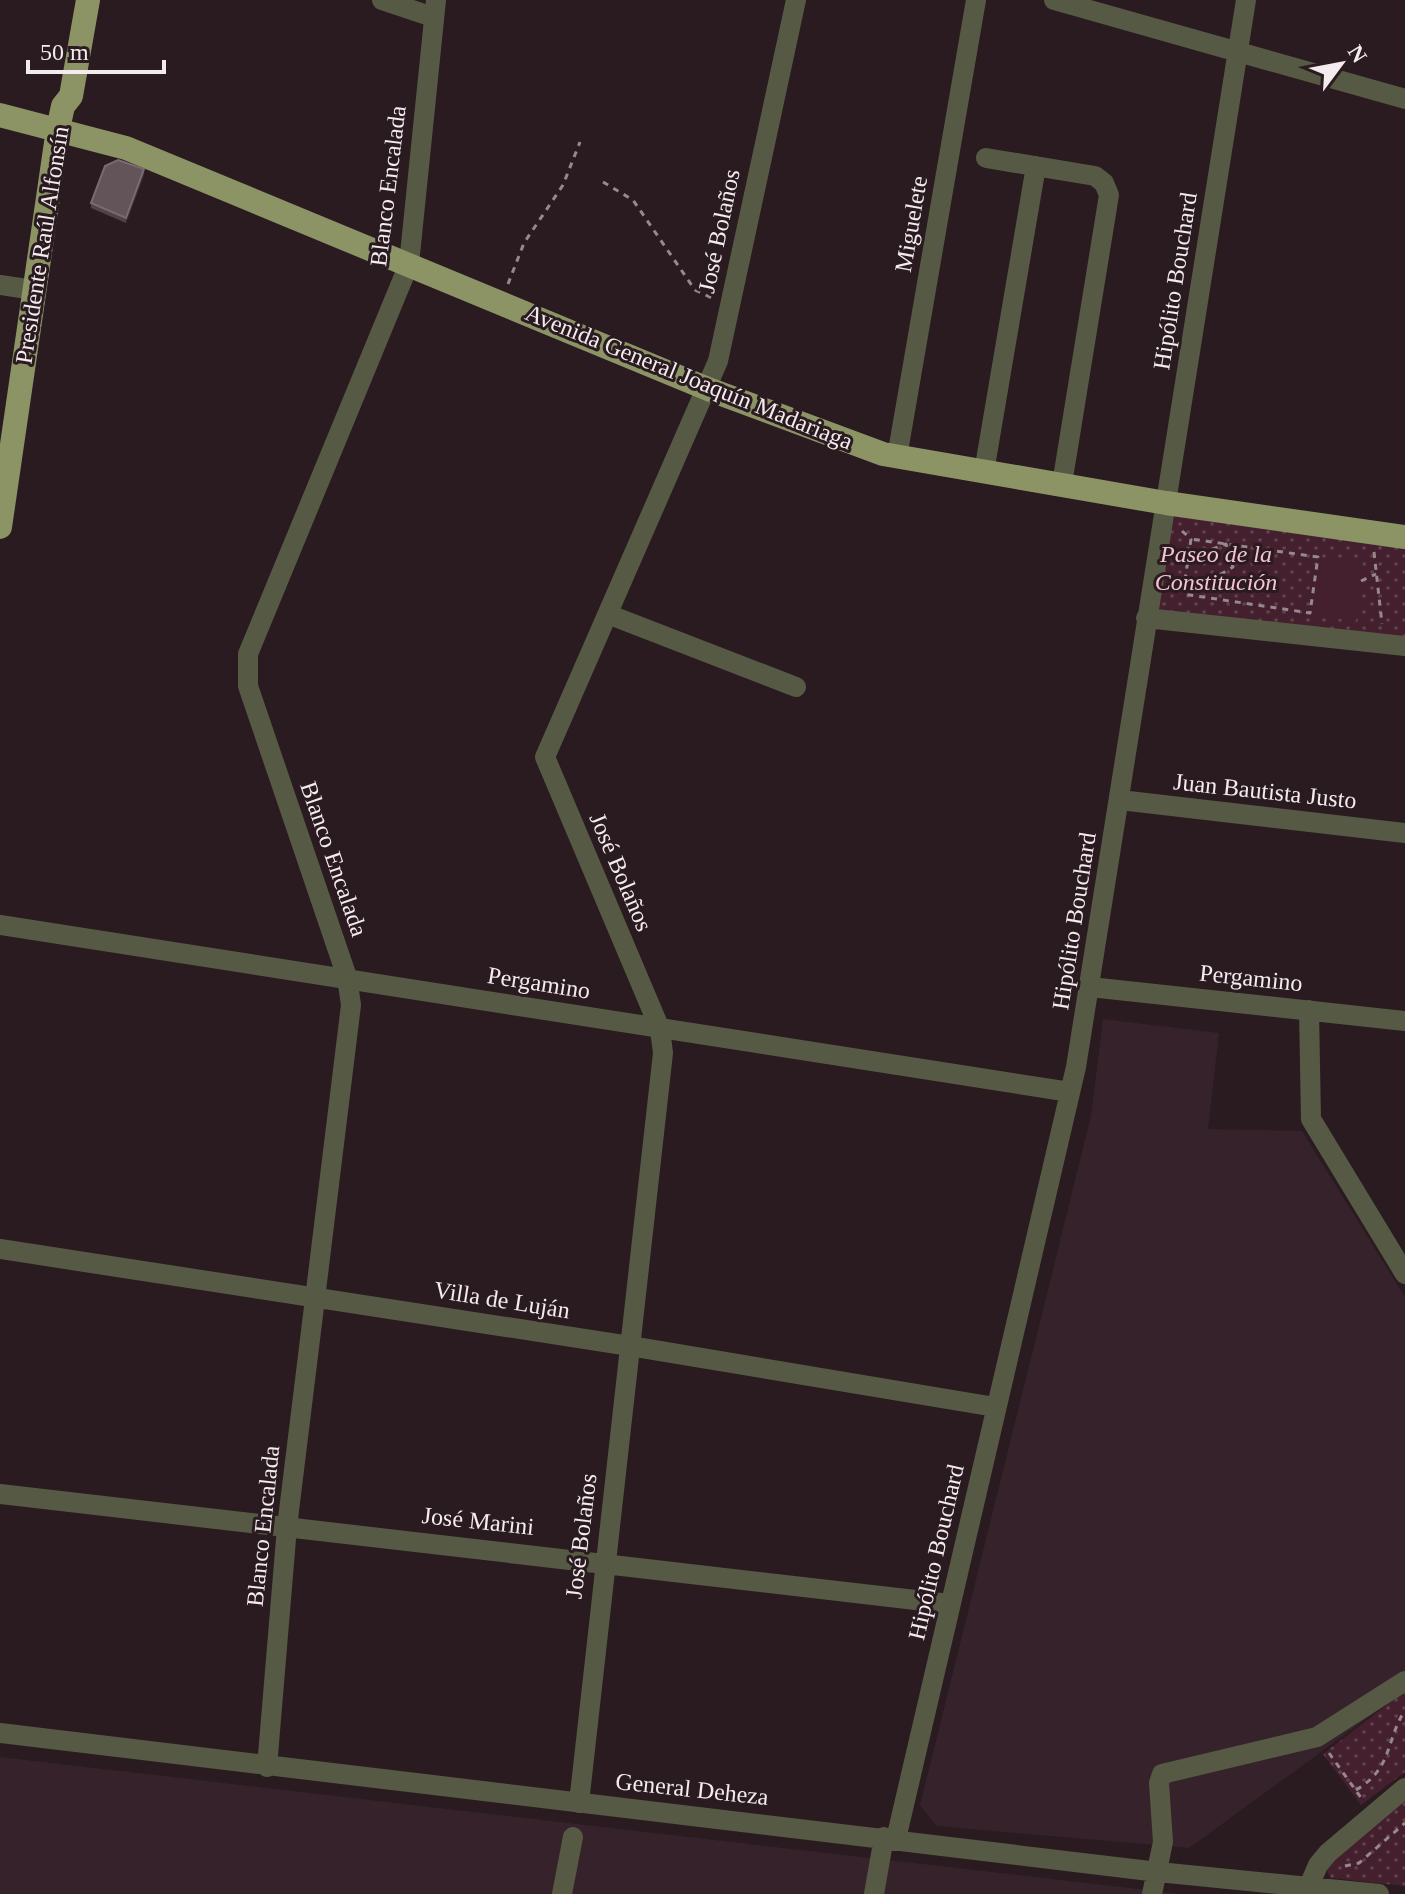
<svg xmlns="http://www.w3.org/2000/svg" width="1405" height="1894" font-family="'Times New Roman',serif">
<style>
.built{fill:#36222a}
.park{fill:url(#park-dots)}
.garden{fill:#44202e}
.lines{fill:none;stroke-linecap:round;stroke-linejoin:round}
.path{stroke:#95898d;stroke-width:3;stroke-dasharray:6 6;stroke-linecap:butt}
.minor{stroke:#565a44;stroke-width:20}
.major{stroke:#8c9466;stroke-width:24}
.wall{fill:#504247}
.shaded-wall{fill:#392b30}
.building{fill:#625459;stroke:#796c70;stroke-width:2}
.labels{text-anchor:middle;stroke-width:6;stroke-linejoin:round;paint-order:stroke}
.street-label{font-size:24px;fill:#f4ebee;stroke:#291b20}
.park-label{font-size:24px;font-style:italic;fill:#f6c2d4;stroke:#291b20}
</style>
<defs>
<pattern id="park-dots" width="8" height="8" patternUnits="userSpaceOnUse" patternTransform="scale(2)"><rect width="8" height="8" fill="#44202e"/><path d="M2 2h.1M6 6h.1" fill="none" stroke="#60414d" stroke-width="1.8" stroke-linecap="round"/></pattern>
</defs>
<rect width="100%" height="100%" fill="#291b20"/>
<!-- built -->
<path class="built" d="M 1103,1019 L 1219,1033 L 1208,1129 L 1302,1131 L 1405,1297 L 1405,1691 L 1189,1848 L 936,1826 L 920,1805 L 1091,1116 Z
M 0,1757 L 1181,1894 L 0,1894 Z"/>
<!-- park -->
<path class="park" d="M 1166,503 L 1405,537 L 1405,646 L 1146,618 Z
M 1405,1691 L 1405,1772 L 1361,1805 L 1323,1754 Z
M 1405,1798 L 1405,1886 L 1331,1878 L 1326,1870 L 1329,1864 Z"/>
<!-- garden -->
<path class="garden" d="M 1318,557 L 1363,564 L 1356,621 L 1310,615 Z"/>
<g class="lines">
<!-- path -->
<path class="path" d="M 603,182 L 633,200 L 695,290 L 712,298
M 508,284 L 524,243 L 563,185 L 580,142
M 1182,531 L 1191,539 L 1183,594 L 1310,613 L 1318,557 L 1191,539
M 1374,552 L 1382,624
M 1185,581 L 1216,577 L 1233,567 L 1226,544 L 1188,558
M 1361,581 L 1376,574
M 1329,1753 L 1362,1799
M 1356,1790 C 1393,1768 1385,1742 1405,1710
M 1345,1866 L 1359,1863 L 1405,1823"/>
<!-- minor -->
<path class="minor" d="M 382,0 L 433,17
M 1054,0 L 1405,99
M 986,158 L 1095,176 L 1104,183 L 1109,195 L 1062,484
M 0,285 L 34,290
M 897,457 L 976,0
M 984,472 L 1036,166
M 610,615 L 796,687
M 1146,618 L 1405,646
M 1120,800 L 1405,833
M 0,925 L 1070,1092
M 1090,987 L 1405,1021
M 1309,1010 L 1311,1119 L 1405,1274
M 0,1249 L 630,1346 L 995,1407
M 0,1494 L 950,1604
M 0,1733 L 1158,1872 L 1379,1894
M 267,1767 L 287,1527 L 351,1005 L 347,977 L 248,686 L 248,654 L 409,264 L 436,0
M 579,1803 L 663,1053 L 660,1029 L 545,757 L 718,361 L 796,0
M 896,1839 L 1076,1067 L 1246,0
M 1309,1886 L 1318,1865 L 1328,1853 L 1405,1788
M 562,1894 L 573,1837
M 874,1894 L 884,1837
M 1152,1894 L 1163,1842 L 1159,1783 L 1162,1774 L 1317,1737 L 1405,1681"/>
<!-- major -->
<path class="major" d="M 0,115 L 126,148 L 708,389 L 883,454 L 1166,503 L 1405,537
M 0,527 L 58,129 L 63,106 L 71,96 L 88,0"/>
</g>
<!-- wall -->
<path class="wall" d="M 144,175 L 126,223 L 91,208 L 91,203 Z"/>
<!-- shaded-wall -->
<path class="shaded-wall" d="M 144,169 L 144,175 L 126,223 L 126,218 Z"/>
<!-- building -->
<path class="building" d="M 118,160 L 144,169 L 126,218 L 91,203 L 105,166 Z"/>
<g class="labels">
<!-- street labels -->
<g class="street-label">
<text transform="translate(388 186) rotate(-83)" y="8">Blanco Encalada</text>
<text transform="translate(911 224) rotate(-80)" y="8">Miguelete</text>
<text transform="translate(719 231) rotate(-78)" y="8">José Bolaños</text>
<text transform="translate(42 245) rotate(-81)" y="8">Presidente Raúl Alfonsín</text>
<text transform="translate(1175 281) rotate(-81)" y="8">Hipólito Bouchard</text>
<text transform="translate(689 377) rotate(22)" y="8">Avenida General Joaquín Madariaga</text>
<text transform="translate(1265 791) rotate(6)" y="8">Juan Bautista Justo</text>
<text transform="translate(334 859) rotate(71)" y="8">Blanco Encalada</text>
<text transform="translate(621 872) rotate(67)" y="8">José Bolaños</text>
<text transform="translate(1074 921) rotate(-81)" y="8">Hipólito Bouchard</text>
<text transform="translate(1251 978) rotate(6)" y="8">Pergamino</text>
<text transform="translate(539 983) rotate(9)" y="8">Pergamino</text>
<text transform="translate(502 1300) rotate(9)" y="8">Villa de Luján</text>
<text transform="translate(478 1521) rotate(6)" y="8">José Marini</text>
<text transform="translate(263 1526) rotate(-84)" y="8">Blanco Encalada</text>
<text transform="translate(581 1536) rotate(-83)" y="8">José Bolaños</text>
<text transform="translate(936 1552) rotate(-77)" y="8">Hipólito Bouchard</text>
<text transform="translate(692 1789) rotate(6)" y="8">General Deheza</text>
</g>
<!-- park labels -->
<g class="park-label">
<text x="1216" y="562">Paseo de la<tspan x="1216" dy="28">Constitución</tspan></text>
</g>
</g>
<!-- north arrow -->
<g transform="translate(1341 64) rotate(58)" stroke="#291b20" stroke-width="6" paint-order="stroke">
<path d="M0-6L14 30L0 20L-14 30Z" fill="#f4ebee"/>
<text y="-12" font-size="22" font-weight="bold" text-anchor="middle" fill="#f4ebee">N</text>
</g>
<!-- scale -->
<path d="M28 60v12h136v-12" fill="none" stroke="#f4ebee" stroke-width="4"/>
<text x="40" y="60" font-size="24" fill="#f4ebee" stroke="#291b20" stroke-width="6" paint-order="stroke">50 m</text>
</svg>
